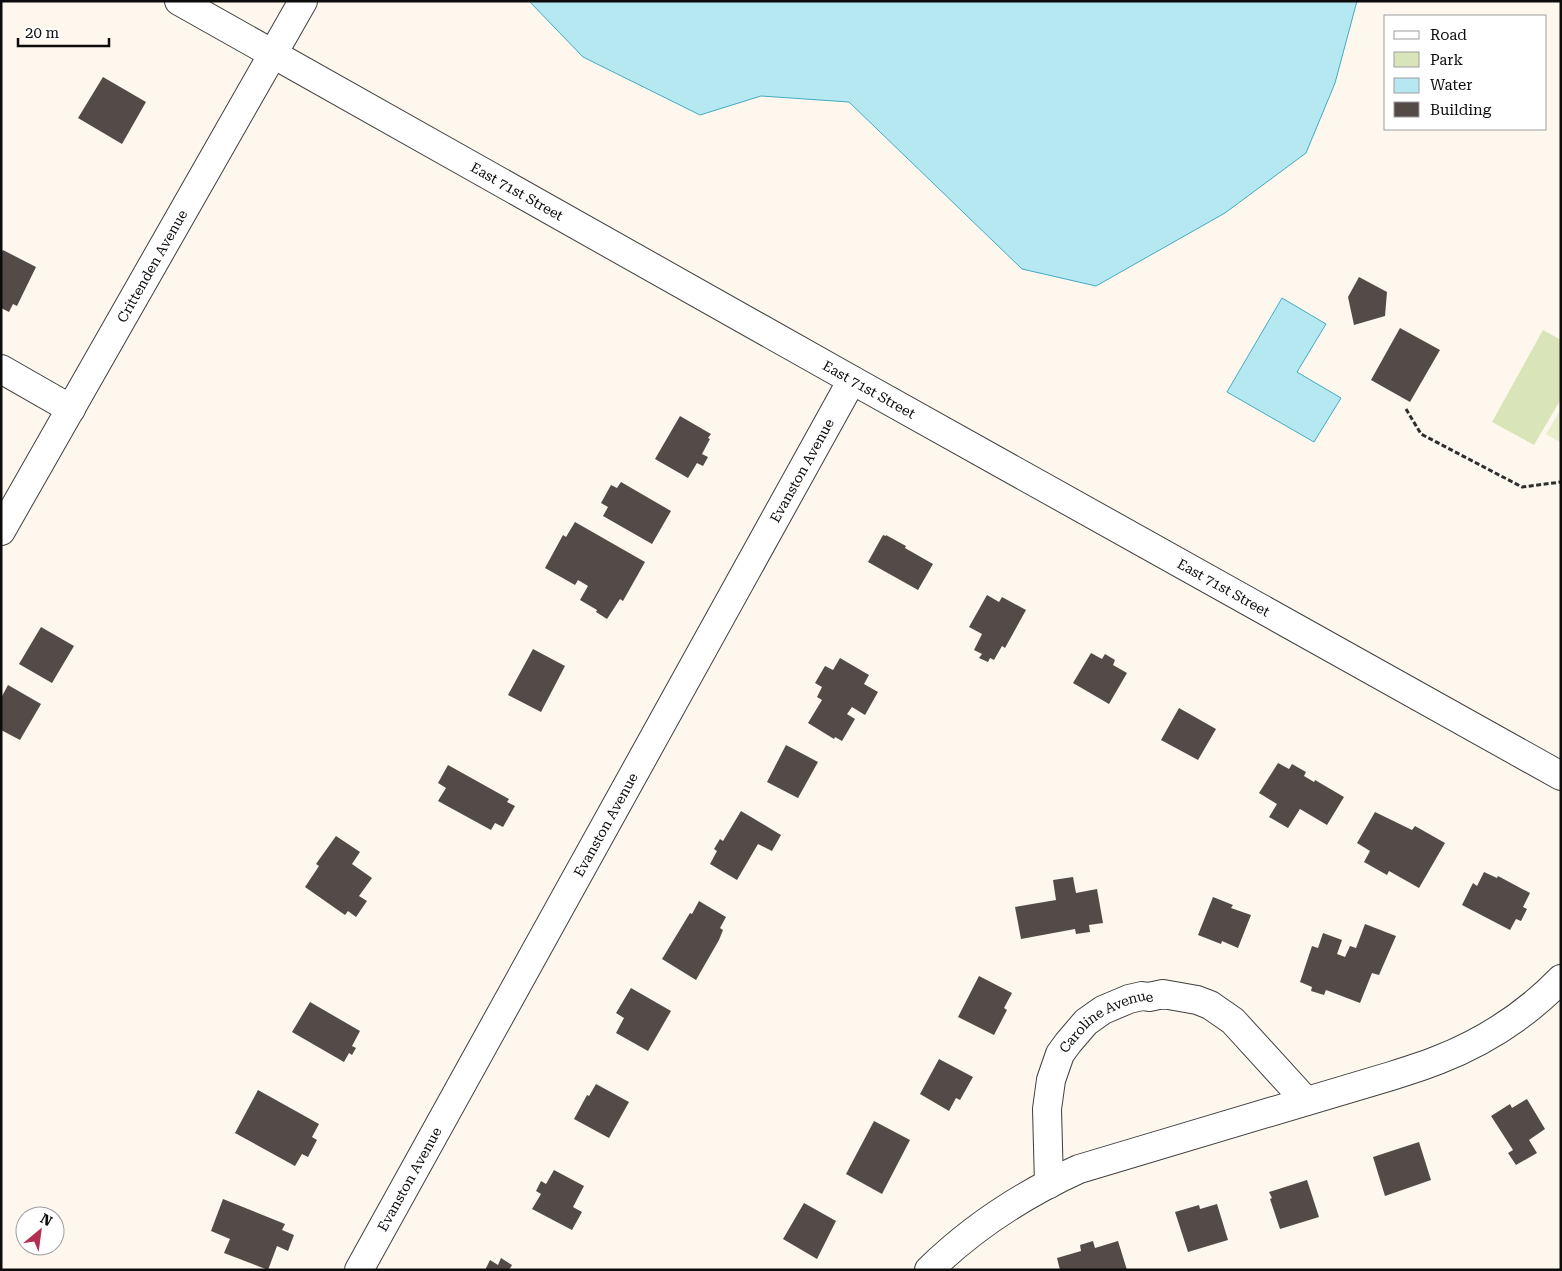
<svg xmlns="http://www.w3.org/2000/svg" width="1562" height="1271" font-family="'Roboto Serif',serif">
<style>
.green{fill:#d9e5b9}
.pitch{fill:#e8edca}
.water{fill:#b5e8f1;stroke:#42abc2}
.building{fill:#544b49}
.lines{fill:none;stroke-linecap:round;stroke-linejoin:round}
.street-casing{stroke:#3f3f3f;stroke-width:30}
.path{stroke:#2e2e2e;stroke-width:3;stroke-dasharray:5 2.5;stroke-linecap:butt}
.street{stroke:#fff;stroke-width:28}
.labels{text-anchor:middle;stroke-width:5;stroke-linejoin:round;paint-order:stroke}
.street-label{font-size:14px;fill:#0c0c0c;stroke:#fff}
</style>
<rect width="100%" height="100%" fill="#fef7ed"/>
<!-- green -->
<path class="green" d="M 1543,330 L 1561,340 L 1561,399 L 1534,445 L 1492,422 Z"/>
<!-- pitch -->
<path class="pitch" d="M 1561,409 L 1561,443 L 1546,434 Z"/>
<!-- water -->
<path class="water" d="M 529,1 L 1357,1 L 1335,83 L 1306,153 L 1225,213 L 1096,286 L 1022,269 L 849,102 L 761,96 L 700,115 L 583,57 Z
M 1282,298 L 1326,324 L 1297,372 L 1341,398 L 1314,442 L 1227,392 Z"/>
<!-- building -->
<path class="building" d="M 103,77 L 146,102 L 122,144 L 78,118 Z
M 3,250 L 36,267 L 17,306 L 13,304 L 9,312 L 1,308 L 1,253 Z
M 1359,277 L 1387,292 L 1385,316 L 1354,325 L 1348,297 Z
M 1400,328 L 1440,350 L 1410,402 L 1371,380 Z
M 680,416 L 711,434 L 708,438 L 710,439 L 702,454 L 708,457 L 703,466 L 697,463 L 688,478 L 655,459 Z
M 621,482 L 671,511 L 652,544 L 603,516 L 608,507 L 601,503 L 611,485 L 617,488 Z
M 575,522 L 645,562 L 623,601 L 620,599 L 607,619 L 596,612 L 597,610 L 580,600 L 588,586 L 578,580 L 575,585 L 545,568 L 563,535 L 566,537 Z
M 883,535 L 886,536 L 886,535 L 906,546 L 905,548 L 933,564 L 918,590 L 868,562 Z
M 987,595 L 999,602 L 1002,597 L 1026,610 L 1005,648 L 1002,646 L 994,660 L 990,658 L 988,662 L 979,658 L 982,654 L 974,650 L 982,634 L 969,627 Z
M 41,627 L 74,646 L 52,683 L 19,664 Z
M 533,649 L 565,666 L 541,712 L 508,695 Z
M 1091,653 L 1102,659 L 1105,654 L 1115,660 L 1113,665 L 1127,673 L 1109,704 L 1073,683 Z
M 840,658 L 869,675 L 864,684 L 878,692 L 865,715 L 852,707 L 847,714 L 855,719 L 842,741 L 835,737 L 834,739 L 808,723 L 822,700 L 817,697 L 822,687 L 815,683 L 825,666 L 833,670 Z
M 8,685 L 41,704 L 20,740 L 1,730 L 1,698 Z
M 1179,708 L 1216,729 L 1198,760 L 1161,740 Z
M 786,745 L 818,762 L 798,798 L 767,782 Z
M 1278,763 L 1289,769 L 1292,764 L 1306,772 L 1304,776 L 1314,782 L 1315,780 L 1344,797 L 1327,825 L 1300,809 L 1288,828 L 1269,817 L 1277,804 L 1259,793 Z
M 448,765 L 509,799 L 507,802 L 515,806 L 503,827 L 495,823 L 491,830 L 438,801 L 446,788 L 438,783 Z
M 741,811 L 781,835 L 772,851 L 758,844 L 737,880 L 710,864 L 717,851 L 714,849 L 720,839 L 723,841 Z
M 1375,812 L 1412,830 L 1415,826 L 1445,843 L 1419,888 L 1389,871 L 1387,875 L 1364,862 L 1370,851 L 1357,843 Z
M 336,836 L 360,852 L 352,864 L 372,878 L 359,896 L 367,901 L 356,917 L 348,911 L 345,915 L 305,887 L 319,866 L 316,864 Z
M 1484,872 L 1497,878 L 1498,876 L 1530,893 L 1523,907 L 1527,909 L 1521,921 L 1516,919 L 1510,930 L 1462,905 L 1473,883 L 1477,886 Z
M 1073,877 L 1076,893 L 1097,889 L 1103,923 L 1089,925 L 1090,932 L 1076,934 L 1075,929 L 1021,939 L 1015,907 L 1056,900 L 1053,880 Z
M 1213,897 L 1233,905 L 1231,908 L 1251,915 L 1238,948 L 1222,941 L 1221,944 L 1198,935 Z
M 699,901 L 726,917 L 720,928 L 723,930 L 719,940 L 696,980 L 662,959 L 690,913 L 692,914 Z
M 1365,924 L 1396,936 L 1379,975 L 1372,973 L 1360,1003 L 1326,990 L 1324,995 L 1311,991 L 1312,987 L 1300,982 L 1312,946 L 1318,948 L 1323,933 L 1342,940 L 1337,954 L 1345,957 L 1350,946 L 1356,948 Z
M 979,976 L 1012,993 L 1004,1008 L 1007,1010 L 994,1035 L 958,1017 Z
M 631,988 L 671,1011 L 648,1051 L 616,1033 L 624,1018 L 616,1013 Z
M 310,1002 L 360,1031 L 352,1046 L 356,1048 L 352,1055 L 349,1053 L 344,1062 L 292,1032 Z
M 939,1059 L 973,1077 L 960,1100 L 956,1098 L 949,1111 L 920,1094 Z
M 596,1084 L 629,1102 L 609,1138 L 574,1119 L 587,1095 L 589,1096 Z
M 258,1090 L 319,1124 L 312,1137 L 317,1140 L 308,1157 L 302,1154 L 295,1166 L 235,1133 Z
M 1527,1099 L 1545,1129 L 1529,1140 L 1537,1153 L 1516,1165 L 1508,1153 L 1513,1150 L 1491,1116 L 1510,1104 L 1512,1108 Z
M 874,1121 L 910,1140 L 882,1194 L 846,1174 Z
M 1419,1142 L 1431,1180 L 1385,1196 L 1373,1157 Z
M 554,1170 L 584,1186 L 573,1207 L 582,1212 L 572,1230 L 532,1209 L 541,1194 L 536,1191 L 541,1181 L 546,1184 Z
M 1307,1180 L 1319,1217 L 1280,1229 L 1270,1199 L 1272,1198 L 1269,1192 Z
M 223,1199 L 285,1224 L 282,1230 L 294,1235 L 288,1251 L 277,1246 L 268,1270 L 224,1253 L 230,1239 L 211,1231 Z
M 804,1203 L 836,1221 L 817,1259 L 783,1239 Z
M 1217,1204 L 1228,1240 L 1188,1252 L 1175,1212 L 1199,1205 L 1200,1209 Z
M 1093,1241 L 1095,1248 L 1118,1241 L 1127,1270 L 1060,1270 L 1057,1258 L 1081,1251 L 1080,1245 Z
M 501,1258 L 512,1265 L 509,1270 L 485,1270 L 490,1260 L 498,1265 Z"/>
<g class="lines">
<!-- street casing -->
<g class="street-casing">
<g id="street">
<path id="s1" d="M 179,1 L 852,380 L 1561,776"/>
<path d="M 1,369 L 71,409"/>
<path id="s2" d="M 1,531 L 303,1"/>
<path id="s3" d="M 1049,1184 L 1047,1109 L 1051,1080 L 1060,1054 L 1068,1043 L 1086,1022 L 1103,1010 L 1129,999 L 1142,996 L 1149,997 L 1163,994 L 1197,1000 L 1210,1005 L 1233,1021 L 1306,1101"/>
<path id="s4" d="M 359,1270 L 852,380"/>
<path d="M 929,1270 C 972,1228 1024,1194 1079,1169 L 1391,1076 C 1407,1071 1423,1066 1438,1060 C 1484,1042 1527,1014 1561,979"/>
</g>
</g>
<!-- path -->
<path class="path" d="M 1406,409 L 1421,434 L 1522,487 L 1561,482"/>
<!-- street -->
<use href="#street" class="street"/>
</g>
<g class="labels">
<!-- street labels -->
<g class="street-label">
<text dy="5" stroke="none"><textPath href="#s1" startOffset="388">East 71st Street</textPath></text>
<text dy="5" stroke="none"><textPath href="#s2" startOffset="305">Crittenden Avenue</textPath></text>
<text dy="5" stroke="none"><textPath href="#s1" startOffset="792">East 71st Street</textPath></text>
<text dy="5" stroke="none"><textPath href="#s4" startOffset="914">Evanston Avenue</textPath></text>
<text dy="5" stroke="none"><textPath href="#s1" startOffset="1198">East 71st Street</textPath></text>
<text dy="5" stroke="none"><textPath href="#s4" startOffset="509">Evanston Avenue</textPath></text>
<text dy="5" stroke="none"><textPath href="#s3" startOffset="191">Caroline Avenue</textPath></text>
<text dy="5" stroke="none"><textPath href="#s4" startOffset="104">Evanston Avenue</textPath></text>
</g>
</g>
<!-- border -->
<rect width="1562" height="1271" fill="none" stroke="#0c0c0c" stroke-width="5"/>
<!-- legend -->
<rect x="1384" y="15" width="162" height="115" fill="#ffffff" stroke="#9e9e9e"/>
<rect x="1394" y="31" width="25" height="8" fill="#ffffff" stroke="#9e9e9e"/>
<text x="1430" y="40" font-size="15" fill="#0c0c0c">Road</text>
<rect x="1394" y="52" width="25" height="15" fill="#d9e5b9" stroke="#9e9e9e"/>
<text x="1430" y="65" font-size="15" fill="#0c0c0c">Park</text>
<rect x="1394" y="78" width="25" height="15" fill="#b5e8f1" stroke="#9e9e9e"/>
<text x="1430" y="90" font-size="15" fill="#0c0c0c">Water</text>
<rect x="1394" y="102" width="25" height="15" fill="#544b49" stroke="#9e9e9e"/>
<text x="1430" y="115" font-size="15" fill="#0c0c0c">Building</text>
<!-- north arrow -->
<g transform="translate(40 1231) rotate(29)"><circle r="24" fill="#ffffff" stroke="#9e9e9e"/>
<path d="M0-4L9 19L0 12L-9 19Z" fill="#b12f51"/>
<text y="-8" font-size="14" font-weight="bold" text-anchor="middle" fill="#0c0c0c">N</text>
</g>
<!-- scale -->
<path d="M18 38v8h91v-8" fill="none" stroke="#0c0c0c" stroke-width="2.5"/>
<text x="25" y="38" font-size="15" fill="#0c0c0c" stroke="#ffffff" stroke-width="4" paint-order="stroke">20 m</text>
</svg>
